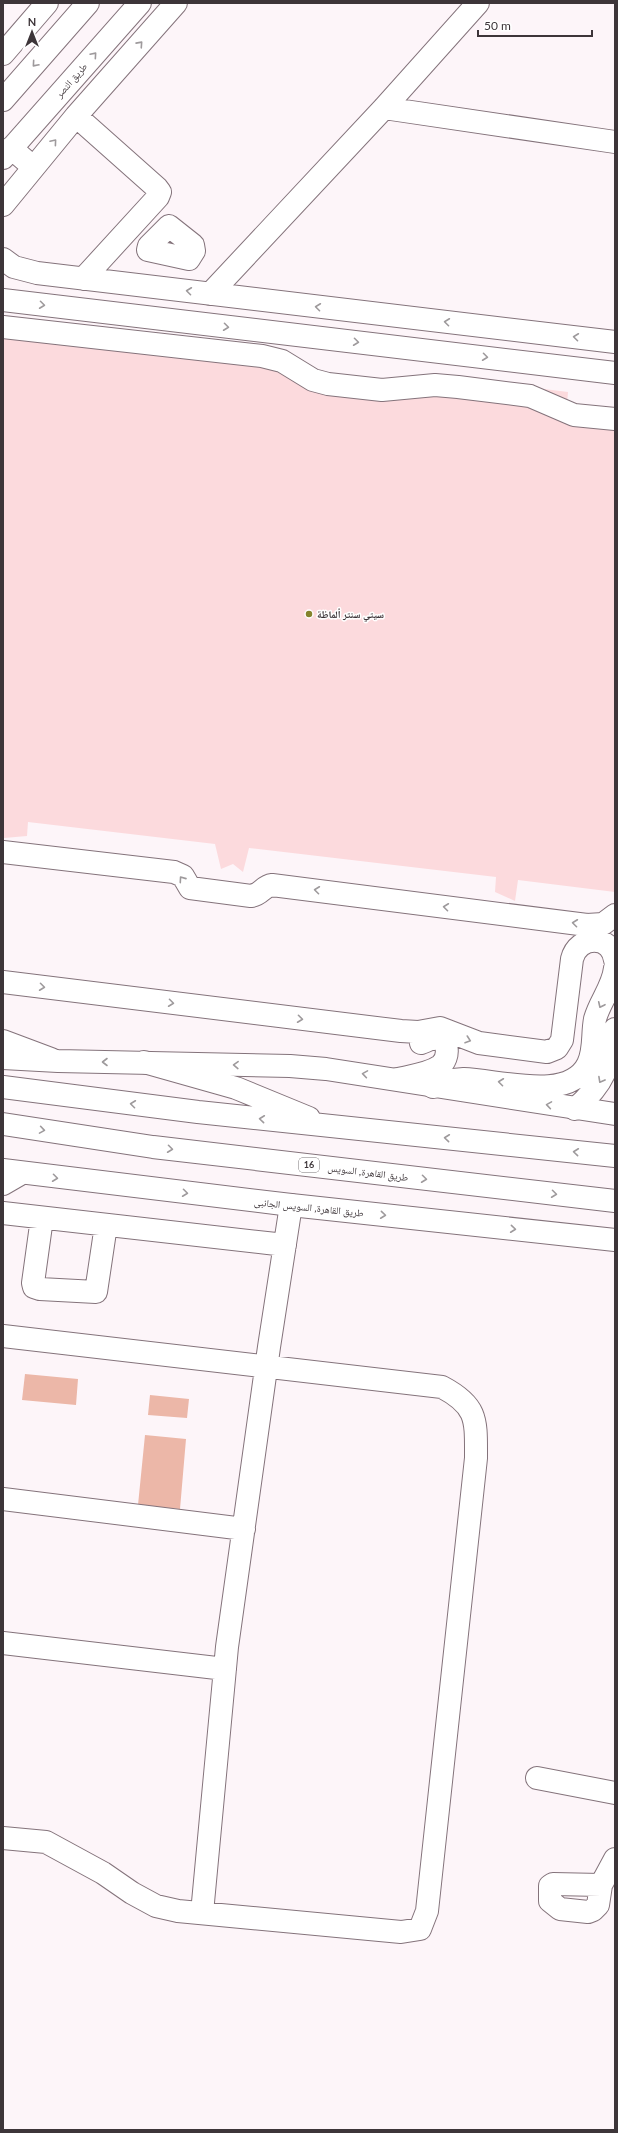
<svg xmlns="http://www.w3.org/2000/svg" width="618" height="2133" font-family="Lato,'Noto Naskh Arabic',sans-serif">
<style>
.green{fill:#ecb7a8}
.building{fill:#fcdadd}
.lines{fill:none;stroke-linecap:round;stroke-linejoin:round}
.minor-casing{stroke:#84737b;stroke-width:24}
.major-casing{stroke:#84737b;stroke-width:24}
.highway-casing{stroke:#84737b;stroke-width:24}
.minor{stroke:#fff;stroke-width:22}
.major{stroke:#fff;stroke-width:22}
.highway{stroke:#fff;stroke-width:22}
.oneway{stroke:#9e9a9c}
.poi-dot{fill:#84832c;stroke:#fff;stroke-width:1.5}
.labels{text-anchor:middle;stroke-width:3;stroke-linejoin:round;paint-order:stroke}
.shield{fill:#fff;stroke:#777274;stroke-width:1}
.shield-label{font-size:9px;font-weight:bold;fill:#3d3539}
.street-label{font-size:10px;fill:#3d3539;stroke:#fff}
.poi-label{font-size:10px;font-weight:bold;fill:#3d3539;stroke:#fff;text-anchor:start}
</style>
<rect width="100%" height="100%" fill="#fdf5f9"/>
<!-- green -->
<path class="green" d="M 25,1374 L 78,1379 L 76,1405 L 22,1400 Z
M 150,1395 L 189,1399 L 187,1418 L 148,1415 Z
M 145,1435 L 186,1439 L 180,1509 L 138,1505 Z"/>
<!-- building -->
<path class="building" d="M 3,319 L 376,384 L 455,378 L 568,392 L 567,404 L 615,409 L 615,892 L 518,880 L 515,901 L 495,892 L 496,877 L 249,848 L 243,872 L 233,864 L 221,869 L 215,844 L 28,822 L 27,836 L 4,838 Z"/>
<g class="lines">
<!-- minor casing -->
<g class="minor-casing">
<path id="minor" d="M 3,54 L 47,3
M 384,108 L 615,142
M 76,116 L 157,188 L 160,192 L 158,197 L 83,279
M 3,205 L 76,116 L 176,3
M 169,226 L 193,245 L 194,251 L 189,259 L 148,250 L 149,246 Z
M 3,259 L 14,267 L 37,273 L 615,342
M 210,294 L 384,108 L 478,3
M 3,300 L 615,373
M 3,327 L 262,356 L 282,361 L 313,380 L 328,384 L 382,390 L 435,385 L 458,387 L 530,396 L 574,415 L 615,419
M 3,852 L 174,872 L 183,876 L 190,888 L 251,896 C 261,895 263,886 272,885 L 587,925 L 603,924 L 615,915
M 3,982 L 401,1031 L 418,1032 L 440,1028 L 479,1043 L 547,1052 L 557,1048 L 562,1040 L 572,959 C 578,935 611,934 615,960
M 3,1041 L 51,1059
M 398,1079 C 410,1076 429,1074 440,1066 C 450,1058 450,1037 433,1039 C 429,1039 425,1042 421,1043
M 433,1087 L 453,1080 L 464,1079 C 499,1080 569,1103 588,1064 C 595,1050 592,1034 595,1019 C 600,1001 613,987 615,968
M 575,1109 C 605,1083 609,1067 615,1029
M 3,1213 L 285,1245
M 42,1218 L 33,1283 L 34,1287 L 40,1289 L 96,1292 L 106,1225
M 3,1336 L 442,1387 C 478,1406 476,1420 476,1458 L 427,1911 L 420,1929 L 401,1932 L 178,1911 L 156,1906 L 132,1893 L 103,1873 L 46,1842 L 3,1838
M 3,1499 L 244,1529
M 3,1643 L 225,1669
M 537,1778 L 615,1793
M 601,1885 L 553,1884 L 550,1886 L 550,1901 L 560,1909 L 588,1912 L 593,1910 L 598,1905 L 601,1885 L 615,1859
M 202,1913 L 227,1647 L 269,1347 L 291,1205"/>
</g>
<!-- major casing -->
<g class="major-casing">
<path id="major" d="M 3,1058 L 58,1061 L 290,1066 L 326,1069 L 615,1114
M 3,1170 L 291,1205 L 615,1240"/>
</g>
<!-- highway casing -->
<g class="highway-casing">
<path id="highway" d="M 3,100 L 88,3
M 11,148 L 33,167
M 3,158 L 140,3
M 144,1062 L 236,1088 L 309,1118
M 3,1087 L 198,1112 L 615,1156
M 3,1124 L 153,1147 L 615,1201
M 3,1184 L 22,1173"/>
</g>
<!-- minor -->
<use href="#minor" class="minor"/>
<!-- major -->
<use href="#major" class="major"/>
<!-- highway -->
<use href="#highway" class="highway"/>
</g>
<!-- one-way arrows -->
<defs><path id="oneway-chevron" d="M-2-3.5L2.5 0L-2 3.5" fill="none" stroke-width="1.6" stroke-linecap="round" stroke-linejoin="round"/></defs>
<g class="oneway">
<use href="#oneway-chevron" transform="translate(140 44) rotate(-48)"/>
<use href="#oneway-chevron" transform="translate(94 55) rotate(-49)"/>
<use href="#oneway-chevron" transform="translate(35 64) rotate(131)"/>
<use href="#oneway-chevron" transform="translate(54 142) rotate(-50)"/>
<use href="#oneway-chevron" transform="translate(189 291) rotate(-173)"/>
<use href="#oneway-chevron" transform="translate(42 305) rotate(7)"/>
<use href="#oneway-chevron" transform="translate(318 307) rotate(-173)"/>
<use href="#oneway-chevron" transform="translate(447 322) rotate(-173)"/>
<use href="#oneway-chevron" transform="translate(226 327) rotate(7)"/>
<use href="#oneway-chevron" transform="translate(576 337) rotate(-173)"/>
<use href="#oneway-chevron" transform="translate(356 342) rotate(7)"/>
<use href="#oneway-chevron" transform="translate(485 357) rotate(7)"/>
<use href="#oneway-chevron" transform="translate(182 879) rotate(-125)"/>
<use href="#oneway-chevron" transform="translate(317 890) rotate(-173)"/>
<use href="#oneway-chevron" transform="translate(446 907) rotate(-173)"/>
<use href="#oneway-chevron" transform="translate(575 923) rotate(-173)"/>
<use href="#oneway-chevron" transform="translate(42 987) rotate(7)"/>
<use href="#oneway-chevron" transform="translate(171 1003) rotate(7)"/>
<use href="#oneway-chevron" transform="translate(601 1005) rotate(115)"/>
<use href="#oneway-chevron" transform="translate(300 1019) rotate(7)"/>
<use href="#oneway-chevron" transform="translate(468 1040) rotate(19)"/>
<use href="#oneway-chevron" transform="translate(105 1062) rotate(-180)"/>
<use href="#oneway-chevron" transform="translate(236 1065) rotate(-178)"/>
<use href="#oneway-chevron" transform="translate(365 1074) rotate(-171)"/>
<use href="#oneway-chevron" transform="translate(601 1080) rotate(119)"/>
<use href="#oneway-chevron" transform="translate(501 1082) rotate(-173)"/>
<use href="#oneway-chevron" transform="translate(133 1104) rotate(-173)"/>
<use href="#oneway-chevron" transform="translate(549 1105) rotate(-171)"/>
<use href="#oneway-chevron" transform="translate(262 1119) rotate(-174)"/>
<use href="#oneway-chevron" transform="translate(42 1130) rotate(9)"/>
<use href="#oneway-chevron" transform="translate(447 1138) rotate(-174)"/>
<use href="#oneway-chevron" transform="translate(170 1149) rotate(7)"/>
<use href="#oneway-chevron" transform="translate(576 1152) rotate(-174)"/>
<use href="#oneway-chevron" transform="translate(55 1178) rotate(7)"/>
<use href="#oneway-chevron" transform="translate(424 1179) rotate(7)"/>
<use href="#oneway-chevron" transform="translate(185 1193) rotate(7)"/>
<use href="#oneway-chevron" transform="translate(554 1194) rotate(7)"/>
<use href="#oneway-chevron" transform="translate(383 1215) rotate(6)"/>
<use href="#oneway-chevron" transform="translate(513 1229) rotate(6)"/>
</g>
<!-- markers -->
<circle class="poi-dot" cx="309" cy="614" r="4"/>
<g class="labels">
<!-- shield labels -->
<rect class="shield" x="299" y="1158" width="20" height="14" rx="3"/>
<g class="shield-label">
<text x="309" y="1168">16</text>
</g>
<!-- street labels -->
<g class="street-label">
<text transform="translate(71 80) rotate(-49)" y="4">طريق النصر</text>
<text transform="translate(368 1172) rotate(7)" y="4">طريق القاهرة, السويس</text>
<text transform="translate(309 1207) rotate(6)" y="4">طريق القاهرة, السويس الجانبى</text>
</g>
<!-- poi labels -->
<g class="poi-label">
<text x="317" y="618">سيتي سنتر ألماظة</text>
</g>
</g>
<!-- border -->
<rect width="618" height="2133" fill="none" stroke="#3d3539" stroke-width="8"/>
<!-- north arrow -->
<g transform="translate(32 32)" stroke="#ffffff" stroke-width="3" paint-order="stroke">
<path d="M0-3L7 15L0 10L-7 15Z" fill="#3d3539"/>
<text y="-6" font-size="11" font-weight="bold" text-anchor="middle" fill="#3d3539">N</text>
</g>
<!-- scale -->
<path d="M478 30v6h114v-6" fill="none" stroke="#3d3539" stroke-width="2"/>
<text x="484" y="30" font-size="12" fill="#3d3539" stroke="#ffffff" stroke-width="3" paint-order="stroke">50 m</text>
</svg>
